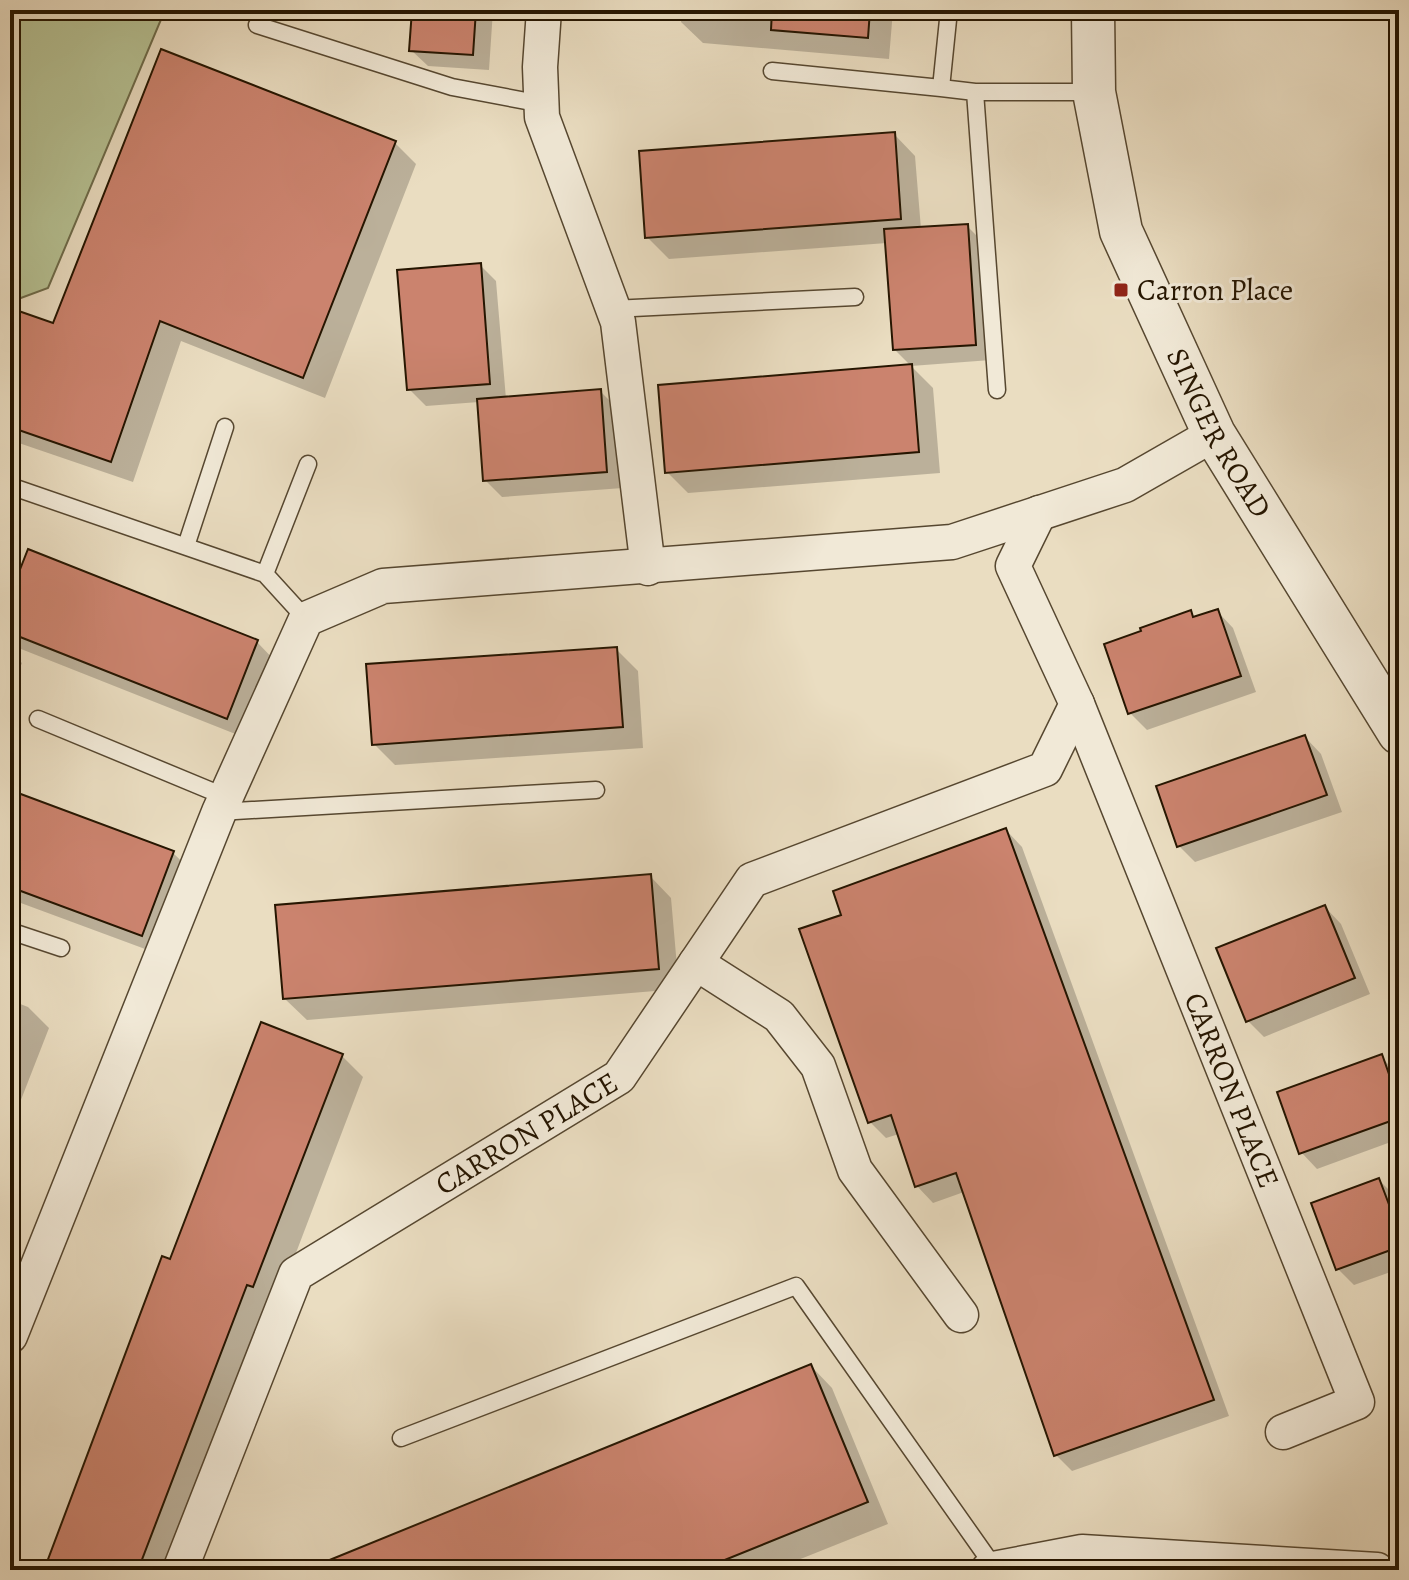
<svg xmlns="http://www.w3.org/2000/svg" width="1409" height="1580" font-family="Alegreya,serif">
<style>
.green{fill:#b6c193;stroke:#6e6b4a;stroke-width:2}
.shadow{fill:#0003}
.building{fill:#cb836e;stroke:#251500;stroke-width:2}
.lines{fill:none;stroke-linecap:round;stroke-linejoin:round}
.service-casing{stroke:#564730;stroke-width:19}
.minor-casing{stroke:#564730;stroke-width:37}
.tertiary-casing{stroke:#564730;stroke-width:45}
.service{stroke:#f1e9d7;stroke-width:16}
.minor{stroke:#f1e9d7;stroke-width:34}
.tertiary{stroke:#f1e9d7;stroke-width:42}
.poi-dot{fill:#8f2418;stroke:#f1e9d7;stroke-width:3}
.labels{text-anchor:middle;stroke-width:6;stroke-linejoin:round;paint-order:stroke}
.poi-label{font-size:30px;fill:#251500;stroke:#f1e9d7;text-anchor:start}
.street-label{font-size:30px;fill:#251500;stroke:#f1e9d7}
</style>
<rect width="100%" height="100%" fill="#eaddc1"/>
<filter id="stains"><feTurbulence type="fractalNoise" baseFrequency=".0025" numOctaves="4"/><feColorMatrix values="0 0 0 0 .2 0 0 0 0 .09 0 0 0 0 .02 0 0 0 .5 -.17"/></filter>
<radialGradient id="worn" r=".72"><stop offset=".6" stop-color="#630" stop-opacity="0"/><stop offset="1" stop-color="#630" stop-opacity=".3"/></radialGradient>
<!-- green -->
<path class="green" d="M 10,10 L 165,10 L 48,288 L 10,302 Z"/>
<!-- shadow -->
<path class="shadow" d="M 414,10 L 493,10 L 489,70 L 428,66 L 411,50 Z
M 682,10 L 893,10 L 889,59 L 703,43 L 681,22 Z
M 894,134 L 915,156 L 921,229 L 967,226 L 983,242 L 991,360 L 911,366 L 933,388 L 940,473 L 688,493 L 667,472 L 911,366 L 895,350 L 887,243 L 669,259 L 647,237 Z
M 395,143 L 416,164 L 325,398 L 181,341 L 133,482 L 10,440 L 10,310 L 55,325 Z
M 480,265 L 496,281 L 506,399 L 600,391 L 617,408 L 623,488 L 502,497 L 485,480 L 479,402 L 426,406 L 409,389 Z
M 10,600 L 257,642 L 278,664 L 248,739 L 21,649 L 10,639 Z
M 1217,611 L 1233,628 L 1256,692 L 1147,730 L 1130,713 L 1107,646 L 1190,613 L 1196,618 Z
M 616,649 L 638,671 L 643,748 L 395,765 L 374,744 Z
M 10,652 L 22,663 L 10,692 Z
M 1305,737 L 1321,754 L 1342,812 L 1195,862 L 1179,846 Z
M 10,792 L 173,853 L 195,874 L 164,956 L 10,899 Z
M 1006,830 L 1022,847 L 1229,1416 L 1072,1471 L 1056,1455 L 964,1192 L 933,1203 L 917,1186 L 899,1134 L 886,1138 L 870,1122 L 843,916 Z
M 650,876 L 671,898 L 679,989 L 307,1020 L 285,999 Z
M 1325,907 L 1341,924 L 1370,994 L 1264,1037 L 1248,1021 Z
M 10,1000 L 28,1007 L 49,1028 L 10,1128 Z
M 342,1056 L 363,1077 L 275,1308 L 166,1570 L 46,1570 Z
M 1381,1056 L 1399,1077 L 1399,1139 L 1317,1169 L 1301,1152 Z
M 1379,1180 L 1395,1196 L 1399,1207 L 1399,1269 L 1354,1285 L 1338,1269 Z
M 811,1366 L 832,1388 L 888,1524 L 773,1570 L 307,1570 Z"/>
<!-- building -->
<path class="building" d="M 412,10 L 476,10 L 473,55 L 409,51 Z
M 772,10 L 870,10 L 868,38 L 771,30 Z
M 161,49 L 396,141 L 303,378 L 160,321 L 111,462 L 10,427 L 10,308 L 53,323 Z
M 895,132 L 901,219 L 645,238 L 639,151 Z
M 968,224 L 976,345 L 893,350 L 884,229 Z
M 481,263 L 490,384 L 407,390 L 397,270 Z
M 912,364 L 919,452 L 665,473 L 658,385 Z
M 601,389 L 607,472 L 483,481 L 477,399 Z
M 28,549 L 258,640 L 227,719 L 10,633 L 10,595 Z
M 1218,609 L 1241,676 L 1128,714 L 1104,644 L 1141,631 L 1140,628 L 1191,610 L 1193,617 Z
M 617,647 L 623,727 L 372,745 L 366,664 Z
M 1305,735 L 1327,795 L 1177,847 L 1156,786 Z
M 10,790 L 174,851 L 142,936 L 10,887 Z
M 1006,828 L 1214,1400 L 1054,1456 L 956,1173 L 915,1187 L 891,1115 L 868,1123 L 799,929 L 841,915 L 833,891 Z
M 651,874 L 659,969 L 283,999 L 275,905 Z
M 1325,905 L 1355,978 L 1246,1022 L 1216,948 Z
M 261,1022 L 343,1054 L 253,1287 L 247,1285 L 138,1570 L 44,1570 L 162,1256 L 170,1259 Z
M 1382,1054 L 1399,1103 L 1399,1118 L 1299,1154 L 1277,1092 Z
M 1379,1178 L 1399,1231 L 1399,1247 L 1336,1270 L 1311,1203 Z
M 811,1364 L 868,1502 L 700,1570 L 305,1570 Z"/>
<g class="lines">
<!-- service casing -->
<g class="service-casing">
<path id="service" d="M 949,10 L 941,88 L 975,92
M 257,25 L 452,87 L 542,104
M 772,71 L 941,88
M 613,309 L 855,297
M 997,390 L 975,92 L 1092,92
M 10,486 L 265,574 L 306,619
M 186,546 L 225,427
M 265,574 L 308,464
M 38,719 L 226,797
M 219,812 L 596,790
M 10,931 L 61,948
M 401,1438 L 796,1286 L 994,1567"/>
</g>
<!-- minor casing -->
<g class="minor-casing">
<g id="minor">
<path d="M 544,10 L 540,67 L 542,117 L 618,322 L 648,568"/>
<path id="s1" d="M 1077,704 L 1357,1402 L 1283,1432"/>
<path d="M 696,963 L 779,1016 L 818,1066 L 855,1170 L 961,1315"/>
<path d="M 10,1336 L 219,812 L 306,619 L 383,586 L 952,542 L 1125,485 L 1214,434"/>
<path id="s2" d="M 180,1570 L 296,1274 L 619,1077 L 752,880 L 1045,769 L 1077,704 L 1013,566 L 1039,513"/>
<path d="M 988,1570 L 1082,1552 L 1377,1570"/>
</g>
</g>
<!-- tertiary casing -->
<g class="tertiary-casing">
<g id="tertiary">
<path id="s3" d="M 1093,10 L 1094,92 L 1121,231 L 1214,434 L 1399,733"/>
</g>
</g>
<!-- service -->
<use href="#service" class="service"/>
<!-- minor -->
<use href="#minor" class="minor"/>
<!-- tertiary -->
<use href="#tertiary" class="tertiary"/>
</g>
<!-- markers -->
<rect class="poi-dot" x="1113" y="282" width="16" height="16" rx="4"/>
<g class="labels">
<!-- poi labels -->
<g class="poi-label">
<text x="1137" y="300">Carron Place</text>
</g>
<!-- street labels -->
<g class="street-label">
<text dy="10" stroke="none"><textPath href="#s3" startOffset="448">SINGER ROAD</textPath></text>
<text dy="10" stroke="none"><textPath href="#s1" startOffset="416">CARRON PLACE</textPath></text>
<text dy="10" stroke="none"><textPath href="#s2" startOffset="588">CARRON PLACE</textPath></text>
</g>
</g>
<!-- margin -->
<rect width="1409" height="1580" fill="none" stroke="#eaddc1" stroke-width="40"/>
<rect x="12" y="12" width="1385" height="1556" fill="none" stroke="#251500" stroke-width="4"/>
<rect x="20" y="20" width="1369" height="1540" fill="none" stroke="#251500" stroke-width="2"/>
<rect width="100%" height="100%" filter="url(#stains)"/>
<rect width="100%" height="100%" fill="url(#worn)"/>
</svg>
